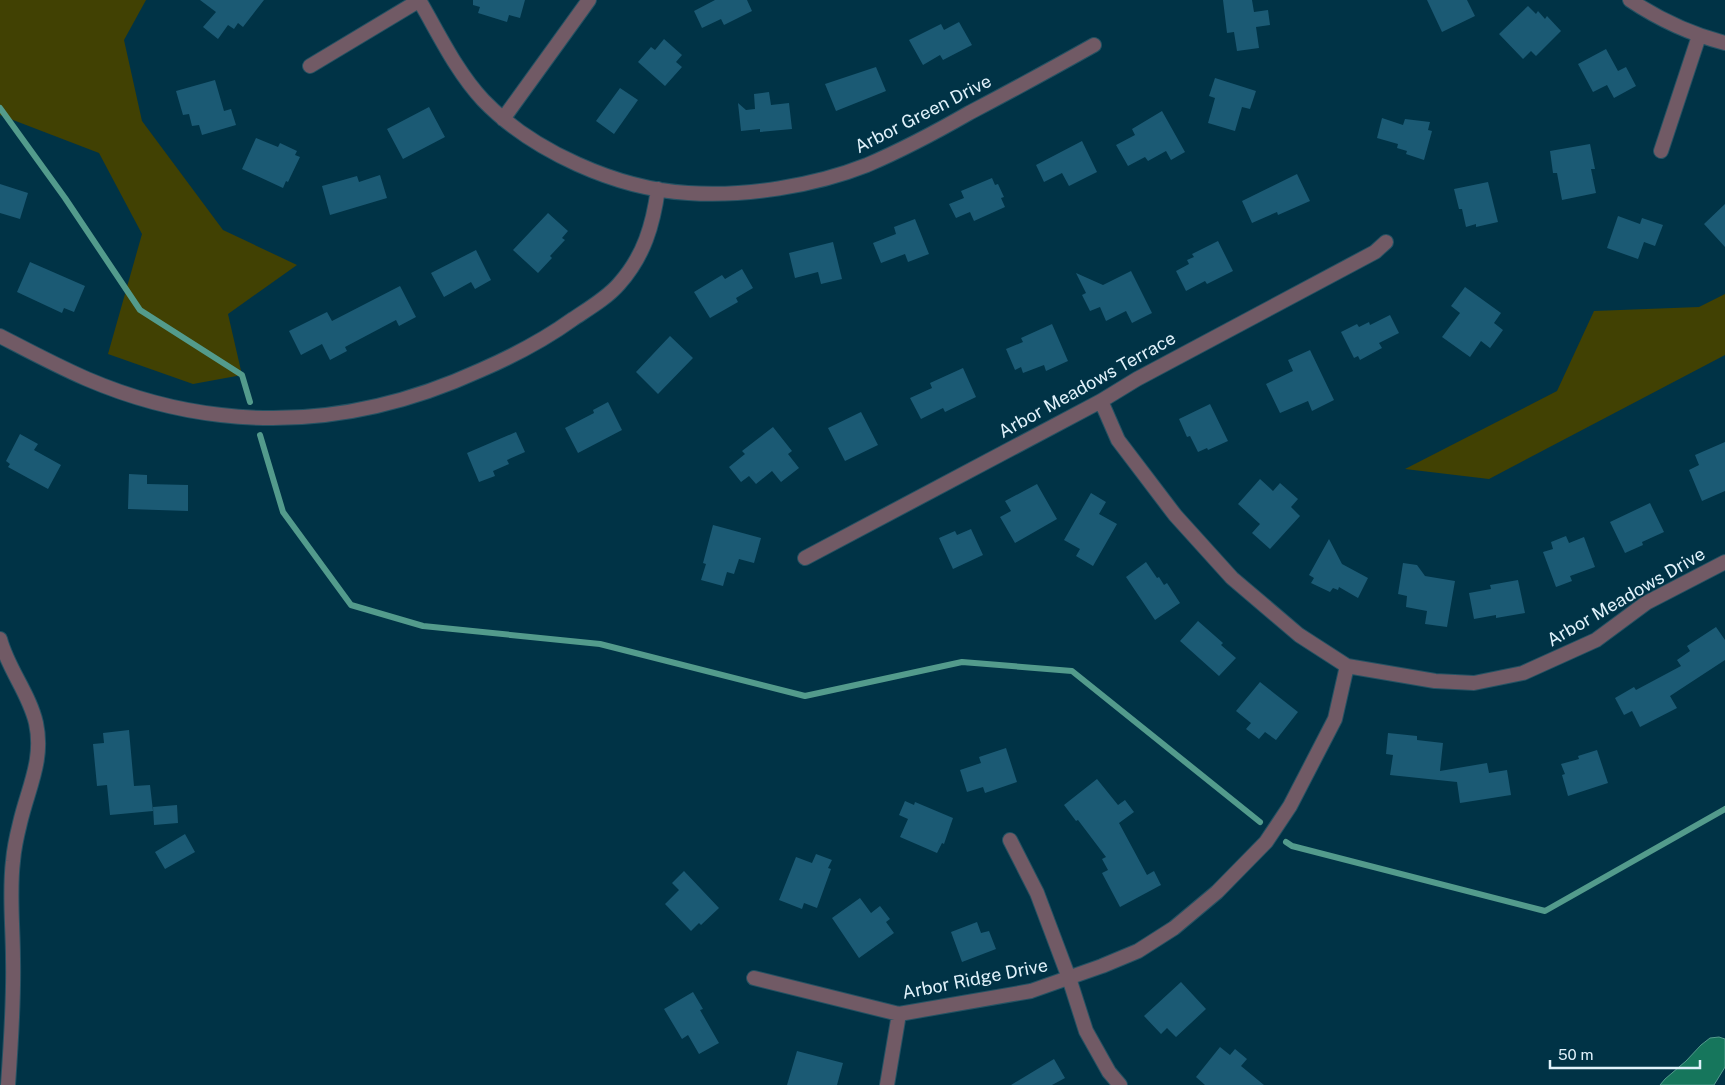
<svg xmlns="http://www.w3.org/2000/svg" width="1725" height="1085" font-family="'Public Sans',sans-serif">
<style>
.green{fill:#414103}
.water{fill:#16765c;stroke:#539b8c}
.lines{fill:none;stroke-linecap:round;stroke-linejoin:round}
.stream{stroke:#539b8c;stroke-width:6}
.building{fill:#1b5a74}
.minor-casing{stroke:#245263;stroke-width:16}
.minor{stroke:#715a65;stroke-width:14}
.labels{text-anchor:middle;stroke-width:4;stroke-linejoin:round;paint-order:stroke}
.street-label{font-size:18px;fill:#e0f2fb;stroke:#003346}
</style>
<rect width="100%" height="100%" fill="#003346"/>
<!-- green -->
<path class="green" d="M 0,0 L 146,0 L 124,40 L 142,121 L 223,230 L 297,265 L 228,314 L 242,375 L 193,384 L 108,354 L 142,234 L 99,153 L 0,115 Z
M 1725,294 L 1725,355 L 1489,479 L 1405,469 L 1557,391 L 1594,311 L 1699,307 Z"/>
<!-- water -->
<path class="water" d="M 1719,1037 L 1725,1039 L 1725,1067 L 1714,1085 L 1660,1085 L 1665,1079 L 1686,1061 L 1701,1045 L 1710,1038 Z"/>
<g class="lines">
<!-- stream -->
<path class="stream" d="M 0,108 L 65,198 L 140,310 L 242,375 L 250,402
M 260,435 L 283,512 L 351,605 L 423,626 L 600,644 L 805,696 L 962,662 L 1072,671 L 1260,822
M 1286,842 L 1292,846 L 1545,911 L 1725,809"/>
</g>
<!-- building -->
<path class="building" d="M 200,0 L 264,0 L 243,27 L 238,23 L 234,29 L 228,25 L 218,39 L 203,27 L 216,12 Z
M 473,0 L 525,0 L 520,18 L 509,15 L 507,22 L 478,13 L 480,7 L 473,5 Z
M 715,0 L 747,0 L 752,11 L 724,25 L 721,19 L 702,28 L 694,11 Z
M 1223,0 L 1252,0 L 1254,12 L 1268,10 L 1270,25 L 1256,27 L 1259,48 L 1237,51 L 1234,32 L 1227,33 Z
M 1427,0 L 1467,0 L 1475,16 L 1442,32 Z
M 1528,6 L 1536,14 L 1538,11 L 1545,19 L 1547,16 L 1561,31 L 1536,56 L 1531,51 L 1523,59 L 1499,34 Z
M 959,22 L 972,45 L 943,60 L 940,55 L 923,65 L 909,40 L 941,24 L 944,30 Z
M 664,39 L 682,55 L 676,62 L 682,67 L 665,86 L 638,62 L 651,47 L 655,50 Z
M 1606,49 L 1618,71 L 1626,67 L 1636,86 L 1614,98 L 1607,85 L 1593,92 L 1578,64 Z
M 876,67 L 886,91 L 836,111 L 825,84 Z
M 1215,78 L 1256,91 L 1250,109 L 1242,107 L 1235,131 L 1208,123 L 1215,98 L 1209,96 Z
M 215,80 L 224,111 L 231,109 L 236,125 L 202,135 L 199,125 L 192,126 L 189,114 L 183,115 L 176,91 Z
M 620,88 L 638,100 L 614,134 L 596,121 Z
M 769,92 L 771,105 L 789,103 L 792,129 L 760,132 L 760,129 L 741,131 L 738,103 L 746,110 L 755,109 L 754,94 Z
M 429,107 L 445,137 L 403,159 L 387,129 Z
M 1162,111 L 1185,152 L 1171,160 L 1166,151 L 1148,161 L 1145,157 L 1128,166 L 1116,145 L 1135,135 L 1132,129 Z
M 1382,118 L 1403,125 L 1405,119 L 1430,122 L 1428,130 L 1432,131 L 1424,160 L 1406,154 L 1407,151 L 1397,148 L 1398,144 L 1377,138 Z
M 256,138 L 278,147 L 280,143 L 297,151 L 295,155 L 300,157 L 288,182 L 286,181 L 283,188 L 242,169 Z
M 1082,141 L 1097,172 L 1069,186 L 1062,173 L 1044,182 L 1036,165 Z
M 1590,144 L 1595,169 L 1591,169 L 1596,193 L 1562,200 L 1557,173 L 1553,173 L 1550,151 Z
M 1297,174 L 1310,201 L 1278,215 L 1277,212 L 1252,223 L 1242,201 Z
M 380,175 L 387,198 L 330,215 L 322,186 L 357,176 L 359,182 Z
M 992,178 L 995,185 L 998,184 L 1004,197 L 1001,198 L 1005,207 L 974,221 L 970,212 L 956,218 L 949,204 L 964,198 L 961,191 Z
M 1488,182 L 1498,222 L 1476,227 L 1476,224 L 1466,227 L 1462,209 L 1459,209 L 1454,189 Z
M 0,184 L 28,193 L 20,219 L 0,213 Z
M 1725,204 L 1725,247 L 1704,224 Z
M 548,213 L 568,231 L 562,238 L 565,240 L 550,256 L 552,258 L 538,273 L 513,250 Z
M 1618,216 L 1640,224 L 1642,218 L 1663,225 L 1655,246 L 1644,242 L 1638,259 L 1607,248 Z
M 915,219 L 929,254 L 908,262 L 905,254 L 881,263 L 873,243 L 896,234 L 894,227 Z
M 1218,241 L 1233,271 L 1207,284 L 1205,281 L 1186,291 L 1176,271 L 1189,264 L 1187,260 L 1194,257 L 1192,254 Z
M 833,242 L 842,279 L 821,284 L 818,272 L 795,278 L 789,253 Z
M 476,250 L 491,280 L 475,289 L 471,282 L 444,297 L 431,273 Z
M 30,262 L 85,286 L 74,312 L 64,308 L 62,313 L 17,292 Z
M 742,269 L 753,288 L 736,298 L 738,302 L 710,318 L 694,292 L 722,275 L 725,279 Z
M 1131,271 L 1152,313 L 1132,323 L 1126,311 L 1106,321 L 1100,307 L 1090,311 L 1082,295 L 1086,293 L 1076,273 L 1103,285 Z
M 400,286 L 416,317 L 399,326 L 396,320 L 345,347 L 347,351 L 330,360 L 322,344 L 301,355 L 289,331 L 327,312 L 332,321 Z
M 1465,287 L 1501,313 L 1494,323 L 1503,330 L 1490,348 L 1481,341 L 1470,357 L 1442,337 L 1460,313 L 1451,306 Z
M 1390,315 L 1399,333 L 1379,343 L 1382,348 L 1360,360 L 1358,356 L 1354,358 L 1341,332 L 1357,324 L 1359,327 L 1369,322 L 1370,325 Z
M 1052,324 L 1068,361 L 1046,371 L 1044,365 L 1023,373 L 1021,367 L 1015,370 L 1006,349 L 1023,342 L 1021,338 Z
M 670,336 L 693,358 L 658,394 L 636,372 Z
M 1310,350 L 1334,400 L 1312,411 L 1308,401 L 1280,413 L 1266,384 L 1293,371 L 1288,360 Z
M 963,368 L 976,397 L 945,412 L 943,408 L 921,419 L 910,398 L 932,388 L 930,383 Z
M 608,402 L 622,430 L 578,453 L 565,428 L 594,413 L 593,410 Z
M 1210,404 L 1228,441 L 1208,450 L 1207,448 L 1198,452 L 1190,436 L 1187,437 L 1179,419 Z
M 861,412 L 878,445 L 845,461 L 828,428 Z
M 773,427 L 792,451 L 788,454 L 799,468 L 781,482 L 772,471 L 756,484 L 749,476 L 741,482 L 729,467 L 745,454 L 742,451 Z
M 516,432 L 525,452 L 507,460 L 509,464 L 493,471 L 495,476 L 479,482 L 467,453 Z
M 20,434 L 38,444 L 34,450 L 61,465 L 48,489 L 8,467 L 10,464 L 6,461 Z
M 1725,442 L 1725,491 L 1702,501 L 1689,470 L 1699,465 L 1695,455 Z
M 129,474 L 147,475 L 147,484 L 188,485 L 188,511 L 128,509 Z
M 1260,479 L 1273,491 L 1280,483 L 1298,499 L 1291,507 L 1300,516 L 1270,549 L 1252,533 L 1260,524 L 1238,504 Z
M 1037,484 L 1057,519 L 1015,543 L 1000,517 L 1011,511 L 1005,501 Z
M 1091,493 L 1106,502 L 1099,514 L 1117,524 L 1093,566 L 1076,556 L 1080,549 L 1064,540 Z
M 1650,503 L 1664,532 L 1642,542 L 1643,545 L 1625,553 L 1610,522 Z
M 713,525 L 761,538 L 754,563 L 739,559 L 734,574 L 727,572 L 723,586 L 701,580 L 706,564 L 703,563 Z
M 971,529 L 983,555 L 953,569 L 939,538 L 955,531 L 957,535 Z
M 1566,536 L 1569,543 L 1584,537 L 1595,567 L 1570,576 L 1572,581 L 1556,587 L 1543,552 L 1553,549 L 1551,542 Z
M 1329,539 L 1342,564 L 1368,578 L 1358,598 L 1339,587 L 1338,590 L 1333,588 L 1330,592 L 1311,583 L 1314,578 L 1309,575 Z
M 1146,562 L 1157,578 L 1159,577 L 1164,585 L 1167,583 L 1180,603 L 1155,620 L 1126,577 Z
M 1403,563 L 1417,565 L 1425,576 L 1455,581 L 1447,627 L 1425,624 L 1427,611 L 1406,607 L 1407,596 L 1398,594 Z
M 1518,580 L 1525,613 L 1496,618 L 1496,615 L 1474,619 L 1469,593 L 1491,589 L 1490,585 Z
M 1198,621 L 1223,643 L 1221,645 L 1236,658 L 1219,676 L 1180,641 Z
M 1716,627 L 1725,640 L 1725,660 L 1670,696 L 1677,708 L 1640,727 L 1632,711 L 1624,715 L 1615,698 L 1634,687 L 1636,690 L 1681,666 L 1677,660 L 1690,651 L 1687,646 Z
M 1260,682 L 1298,712 L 1276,740 L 1265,732 L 1259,739 L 1246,729 L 1251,723 L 1236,711 Z
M 129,730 L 134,786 L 150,785 L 153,811 L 110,815 L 107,785 L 97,786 L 93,744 L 104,743 L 103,733 Z
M 1388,733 L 1417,736 L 1417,740 L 1443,743 L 1440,771 L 1487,763 L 1489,773 L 1507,770 L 1511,795 L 1460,803 L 1457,782 L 1390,775 L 1393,755 L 1386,754 Z
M 1006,748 L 1017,782 L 985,793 L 983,787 L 967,792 L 960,770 L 981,763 L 979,757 Z
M 1597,750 L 1608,783 L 1568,796 L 1562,775 L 1565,774 L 1561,764 L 1579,759 L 1578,756 Z
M 1097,779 L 1118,805 L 1125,800 L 1134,812 L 1119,823 L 1147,875 L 1154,871 L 1161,885 L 1120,907 L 1102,873 L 1108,870 L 1102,859 L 1106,857 L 1078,820 L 1076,821 L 1064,805 Z
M 905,801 L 914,805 L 915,802 L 953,818 L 944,844 L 942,843 L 937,853 L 900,837 L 908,819 L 899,815 Z
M 177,805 L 178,823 L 154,825 L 153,807 Z
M 185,834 L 195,852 L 165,869 L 155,852 Z
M 816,854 L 832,860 L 828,868 L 831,869 L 817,908 L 804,903 L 802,909 L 779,900 L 796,857 L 812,863 Z
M 684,871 L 719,908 L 701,925 L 699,923 L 691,931 L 665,904 L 679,890 L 672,883 Z
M 860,898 L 871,913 L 880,906 L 890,919 L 886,922 L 894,933 L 859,958 L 832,918 Z
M 977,922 L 981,933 L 989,931 L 996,949 L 962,962 L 951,932 Z
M 1181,982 L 1206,1009 L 1176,1037 L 1167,1028 L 1161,1034 L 1144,1016 Z
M 693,992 L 703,1009 L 700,1010 L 719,1043 L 699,1054 L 688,1035 L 682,1039 L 664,1009 Z
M 1220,1047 L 1230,1055 L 1235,1049 L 1247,1059 L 1241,1066 L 1264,1085 L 1205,1085 L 1196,1077 Z
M 797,1051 L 843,1063 L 837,1085 L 787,1085 Z
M 1054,1059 L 1065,1078 L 1052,1085 L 1011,1085 Z"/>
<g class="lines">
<!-- minor casing -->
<g class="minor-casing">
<path id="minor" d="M 419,0 C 439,34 456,71 483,100 C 532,151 617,189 688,193 C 745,197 814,186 867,165 C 902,150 936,132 969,113 C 1011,91 1053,68 1094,45
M 1630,0 C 1660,20 1690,34 1725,43
M 310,66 L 420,0
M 503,119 L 589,0
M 1661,151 L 1699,36
M 0,336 C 29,351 57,366 87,379 C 129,397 176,410 221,415 C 313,426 398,408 481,370 C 513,356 544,340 573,319 C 588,309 607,298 619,284 C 644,256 653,225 658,189
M 1101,401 L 1118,440 L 1175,515 L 1232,578 L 1299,635 L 1347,666 L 1435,681 L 1474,683 L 1523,673 L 1596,640 L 1646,603 L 1725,562
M 805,558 L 1101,401 L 1137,379 L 1375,252 L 1386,242
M 0,639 C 8,669 29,693 36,723 C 44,760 28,788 20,823 C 17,835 14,848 13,861 C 9,893 13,927 13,959 C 14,1001 11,1043 8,1085
M 1010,840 L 1037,893 L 1069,978 L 1086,1031 L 1109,1072 L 1120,1085
M 754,978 L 899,1014 L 1031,991 L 1102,966 L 1138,951 L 1174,928 L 1217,892 L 1266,842 L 1290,806 L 1335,719 L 1347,666
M 887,1085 L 899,1014"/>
</g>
<!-- minor -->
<use href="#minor" class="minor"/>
</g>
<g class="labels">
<!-- street labels -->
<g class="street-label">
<text transform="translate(923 114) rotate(-27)" y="6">Arbor Green Drive</text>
<text transform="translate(1087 385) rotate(-29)" y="6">Arbor Meadows Terrace</text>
<text transform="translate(1626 597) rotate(-30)" y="6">Arbor Meadows Drive</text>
<text transform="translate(975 979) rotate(-11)" y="6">Arbor Ridge Drive</text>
</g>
</g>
<!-- scale -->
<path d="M1550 1060v8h150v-8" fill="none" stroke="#e0f2fb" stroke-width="2.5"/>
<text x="1558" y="1060" font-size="15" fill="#e0f2fb" stroke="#003346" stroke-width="4" paint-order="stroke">50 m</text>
</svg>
